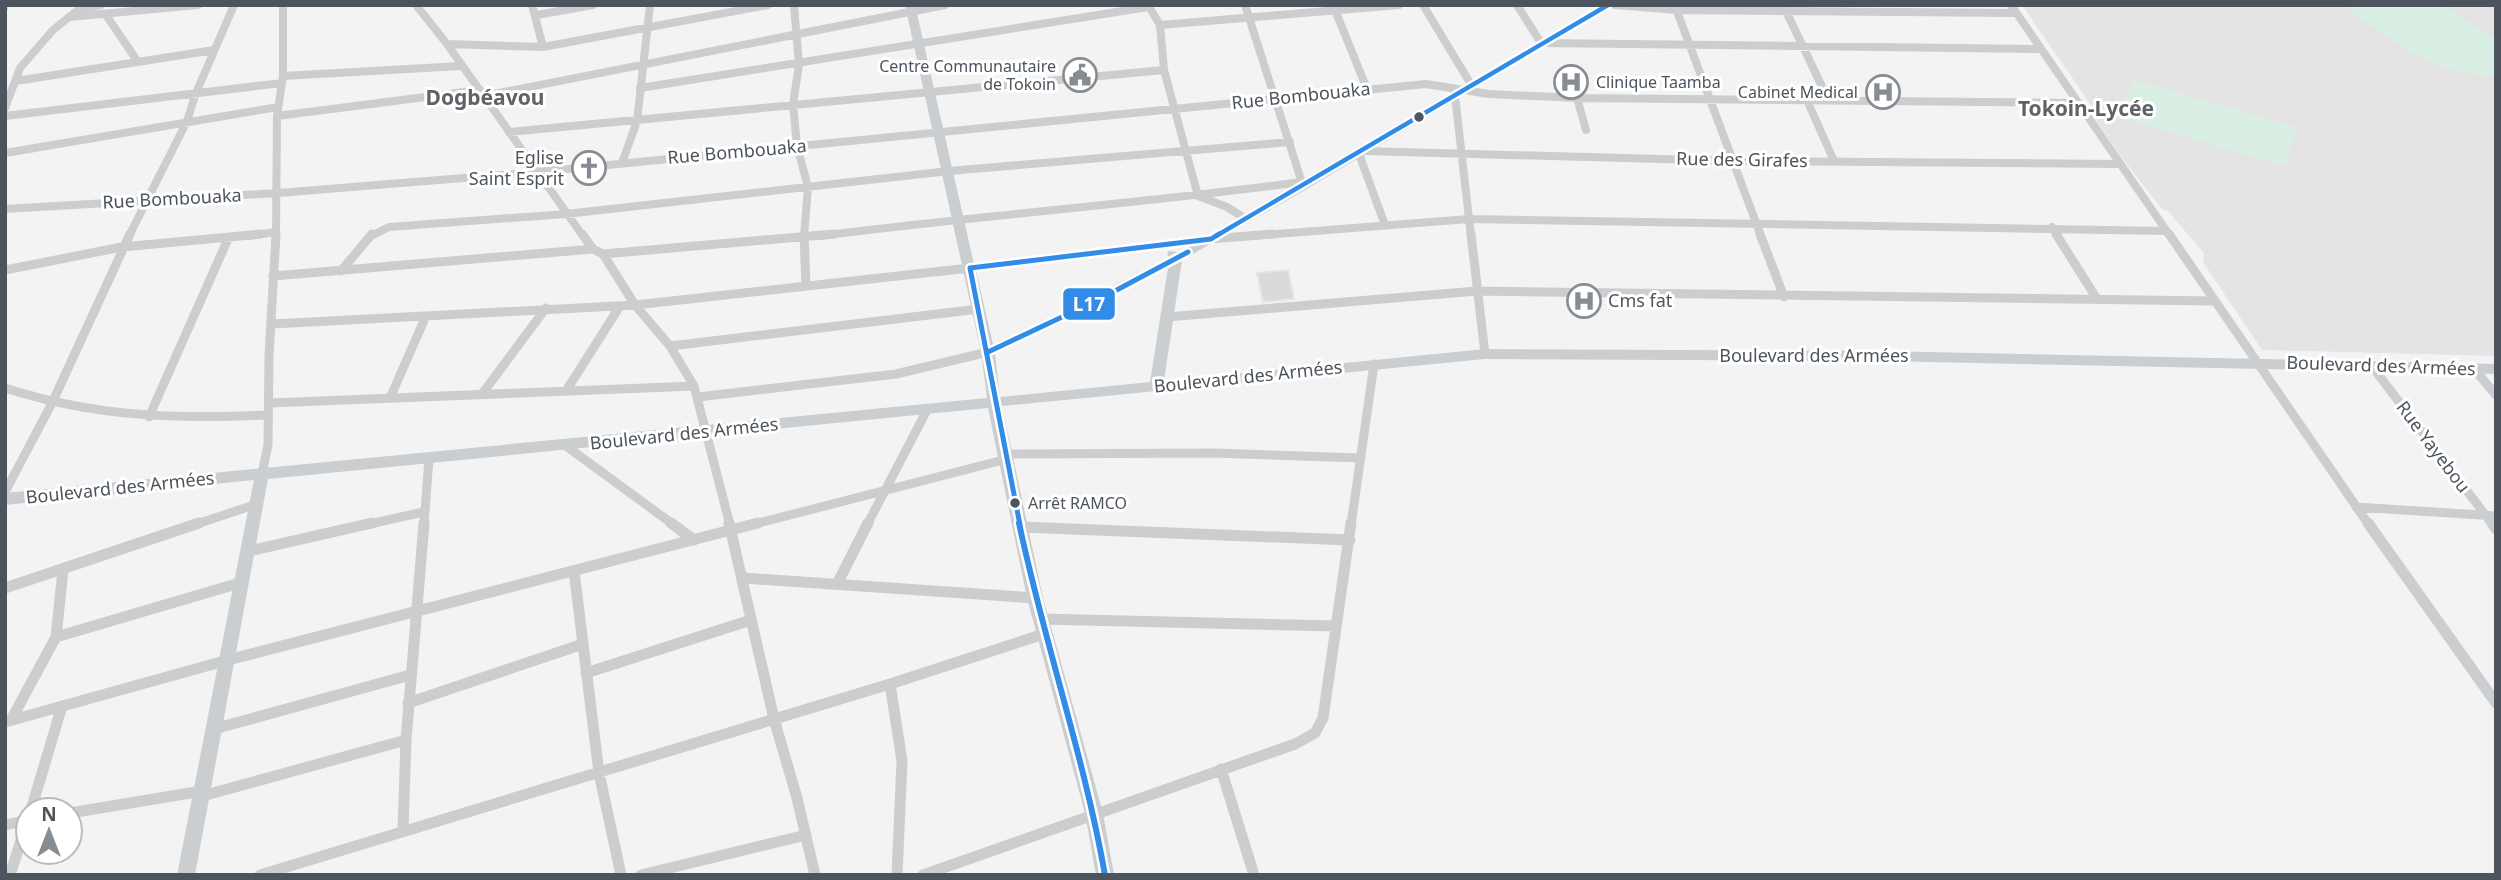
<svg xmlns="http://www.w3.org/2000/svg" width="2501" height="880" font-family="'Noto Sans',sans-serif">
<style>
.education{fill:#e5e4e4}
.green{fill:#daefe3}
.building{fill:#d9dadc;stroke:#e5e5e5;stroke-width:2}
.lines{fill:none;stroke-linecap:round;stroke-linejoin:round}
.street-far2{stroke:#cbcdce;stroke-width:8}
.street-far1{stroke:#cbcdce;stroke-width:9}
.street{stroke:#cbcdce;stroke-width:11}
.secondary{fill:#cbced0;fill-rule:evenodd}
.rail-casing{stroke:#c7c8c9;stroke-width:4.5}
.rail{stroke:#fff;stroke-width:2.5;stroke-dasharray:8;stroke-linecap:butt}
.bus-1-far2-casing{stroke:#fff;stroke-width:9}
.bus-1-far1-casing{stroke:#fff;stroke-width:10}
.bus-1-casing{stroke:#fff;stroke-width:11}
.bus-1-far2{stroke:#318ce7;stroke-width:4.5}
.bus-1-far1{stroke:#318ce7;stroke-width:5}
.bus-1{stroke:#318ce7;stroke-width:6}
.bus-dot{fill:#4c555e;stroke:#fff;stroke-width:2.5}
.labels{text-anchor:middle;stroke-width:6;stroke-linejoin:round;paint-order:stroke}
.far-poi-label{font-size:16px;fill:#4c555e;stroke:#fff;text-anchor:end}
.bus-label{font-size:16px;fill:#4c555e;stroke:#fff;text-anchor:start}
.street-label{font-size:18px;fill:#4c555e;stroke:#fff}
.poi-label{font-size:18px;fill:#4c555e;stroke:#fff;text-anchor:end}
.far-district-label{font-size:21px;font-weight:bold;fill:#5f6266;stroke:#fff}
.line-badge{stroke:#fff;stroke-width:2.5}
.badge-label{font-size:19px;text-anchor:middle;font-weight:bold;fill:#fff}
</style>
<rect width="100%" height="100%" fill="#f3f3f3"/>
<!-- education -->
<path class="education" d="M 2022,5 L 2496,5 L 2496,356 L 2262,350 L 2203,262 L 2204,253 L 2167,210 L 2163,210 L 2122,158 L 2095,119 L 2100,118 Z"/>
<!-- green -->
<path class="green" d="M 2342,5 L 2441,5 L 2496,40 L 2496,75 C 2435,77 2390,38 2342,5 Z
M 2134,80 L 2296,127 L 2285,166 L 2117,116 Z"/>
<!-- building -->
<path class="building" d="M 1288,270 L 1294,299 L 1263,302 L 1257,273 Z"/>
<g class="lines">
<!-- street-far2 -->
<path class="street-far2" d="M 416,5 L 447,44 L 583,236
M 532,5 L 543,47
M 794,5 L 799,65 L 793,104 L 797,146 L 808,187 L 804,236
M 1148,5 L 1160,25 L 1164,70 L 1198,196 L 1227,207 L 1246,219
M 1245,5 L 1303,186
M 1333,5 L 1367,89
M 1423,5 L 1472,86
M 1517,5 L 1541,43 L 2040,49
M 1615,5 L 1676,10 L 2016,13
M 2011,5 L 2170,236
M 1675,6 L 1761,236
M 1784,7 L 1828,99
M 79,9 L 101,5
M 106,15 L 138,62
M 537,15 L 593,5
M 69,17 L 198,5
M 1160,25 L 1399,5
M 447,44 L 543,47 L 768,5
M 283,76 L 461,66
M 16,81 L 214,50
M 640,88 L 1148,7
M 484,96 L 945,5
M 1455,96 L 1471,236
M 1577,98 L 1586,130
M 1806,98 L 1834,161
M 5,108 L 20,68 L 53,30 L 84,5
M 5,116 L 282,83
M 277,116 L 480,90
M 509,132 L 1164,70
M 1364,151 L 1733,161 L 2120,164
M 5,153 L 278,107
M 1359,154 L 1385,225
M 622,163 L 637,121 L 650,5
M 5,209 L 278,193 L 538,172 L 1426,84 L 1489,94 L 1577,98 L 2078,103
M 2052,227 L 2058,236
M 129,236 L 187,121 L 196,93 L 234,5
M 249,236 L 276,232
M 276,236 L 277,116 L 283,76 L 283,5
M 371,236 L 389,227 L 566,214 L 949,171 L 1290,142
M 820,236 C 980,215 1141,204 1301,182
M 1251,236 L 1469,219 L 2166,231"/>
<!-- street-far1 -->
<path class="street-far1" d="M 582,234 L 593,249 L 603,254 L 635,305 L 670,346 L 694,386 L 730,525
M 804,234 L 806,286
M 1471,234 L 1485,354
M 1760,234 L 1784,297
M 2056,234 L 2097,299
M 2169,234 L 2369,525
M 1211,239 L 1273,234
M 603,254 L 834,234
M 5,270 L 122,247 L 261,234
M 341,271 L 372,234
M 273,276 L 593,249
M 1167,317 L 1477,291 L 2214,301
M 272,324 L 635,305 L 970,268
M 670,346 L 979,309
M 2371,365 L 2493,525
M 2474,369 L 2496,395
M 5,388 C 95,417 174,419 268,415
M 566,391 L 620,306
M 482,394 L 546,308
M 698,397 L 896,374 L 988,352
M 390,398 L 426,316
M 270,403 L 694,386
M 149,417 L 228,239
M 566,446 L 674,525
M 1005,454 L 1213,453 L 1361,458
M 262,474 L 268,445 L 269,356 L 276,234
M 5,492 L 52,403 L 130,234
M 2356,507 L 2496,516
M 194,525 L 257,504
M 365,525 L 423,512
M 424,525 L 429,458
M 751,525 L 1007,459
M 867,525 L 927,410
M 1351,525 L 1374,364"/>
<!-- street -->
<path class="street" d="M 671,523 L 694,540
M 729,523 L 774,719 L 797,798 L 815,875
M 2368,523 L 2496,703
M 2492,523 L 2496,529
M 1021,527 L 1350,540
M 249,551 L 372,523
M 574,571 L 599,773 L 621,875
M 743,578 L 1035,598
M 837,584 L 868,523
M 5,588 L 199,523
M 1040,619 L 1336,626
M 56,637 L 243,582
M 586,673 L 751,620
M 890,684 L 902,761 L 897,875
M 408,703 L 583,644
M 11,720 L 56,637 L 63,570
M 5,722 L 228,660 L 758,523
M 214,729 L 410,675
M 1221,769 L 1254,875
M 202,796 L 406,740
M 31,810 L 62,706
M 70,813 L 202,791
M 5,825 L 28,820
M 403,830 L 406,740 L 424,523
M 10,875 L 28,819
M 260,875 L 890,684 L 1044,634
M 641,875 L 806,835
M 923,875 L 1295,744 L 1315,733 L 1323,718 L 1351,523"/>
<!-- secondary -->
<path class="secondary" d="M 905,5 L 915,5 L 974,264 L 1207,236 L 1600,5 L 1613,5 L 1307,189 L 1182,260 L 1164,381 L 1485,349 L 1881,351 L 2496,364 L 2496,374 L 1881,361 L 1485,359 L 1002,406 L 1043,598 L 1103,813 L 1114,875 L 1096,875 L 1085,813 L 1027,598 L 988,408 L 268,479 L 195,875 L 177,875 L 254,480 L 5,505 L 5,493 L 987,398 L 981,352 ZM 1189,246 L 1178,252 L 1169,251 L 1167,254 L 1169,257 L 1064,311 L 993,344 L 976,271 ZM 1168,268 L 1150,382 L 1000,397 L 995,354 L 1073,317 Z"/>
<!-- rail casing -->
<g class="rail-casing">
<path id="rail" d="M 5,10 L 7,5"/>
</g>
<!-- rail -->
<use href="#rail" class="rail"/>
<!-- bus-1-far2 casing -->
<g class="bus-1-far2-casing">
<path id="bus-1-far2" d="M 1216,236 L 1608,5"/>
</g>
<!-- bus-1-far1 casing -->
<g class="bus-1-far1-casing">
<path id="bus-1-far1" d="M 988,352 L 1098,300 L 1188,252
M 1020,525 L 970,268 L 1211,239 L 1219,234"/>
</g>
<!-- bus-1 casing -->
<g class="bus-1-casing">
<path id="bus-1" d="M 1019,523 C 1044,642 1084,756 1105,875"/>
</g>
<!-- bus-1-far2 -->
<use href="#bus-1-far2" class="bus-1-far2"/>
<!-- bus-1-far1 -->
<use href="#bus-1-far1" class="bus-1-far1"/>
<!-- bus-1 -->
<use href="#bus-1" class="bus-1"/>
</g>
<!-- icons -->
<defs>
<g id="civic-ring" transform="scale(1.75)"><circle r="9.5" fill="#fff" stroke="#868c92" stroke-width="1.5"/><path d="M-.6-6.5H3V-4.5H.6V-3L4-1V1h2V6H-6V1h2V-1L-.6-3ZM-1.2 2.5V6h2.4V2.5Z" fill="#868c92"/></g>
<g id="hospital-ring" transform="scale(1.75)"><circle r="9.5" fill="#fff" stroke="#868c92" stroke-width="1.5"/><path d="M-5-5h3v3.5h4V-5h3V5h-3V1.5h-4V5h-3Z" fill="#868c92"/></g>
<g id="church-ring" transform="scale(1.75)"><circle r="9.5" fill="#fff" stroke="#868c92" stroke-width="1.5"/><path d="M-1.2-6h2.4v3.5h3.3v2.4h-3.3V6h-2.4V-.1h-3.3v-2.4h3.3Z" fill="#868c92"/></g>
</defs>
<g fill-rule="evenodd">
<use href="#civic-ring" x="1080" y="75"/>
<use href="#hospital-ring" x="1571" y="82"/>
<use href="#hospital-ring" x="1883" y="92"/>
<use href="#church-ring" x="589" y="168"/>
<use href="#hospital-ring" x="1584" y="301"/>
</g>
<!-- markers -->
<g class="bus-dot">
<circle cx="1419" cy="117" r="6"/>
<circle cx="1015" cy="503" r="6"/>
</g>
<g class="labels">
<!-- far-poi labels -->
<g class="far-poi-label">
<text x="1056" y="72">Centre Communautaire<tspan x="1056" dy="18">de Tokoin</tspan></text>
<text x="1596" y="88" text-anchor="start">Clinique Taamba</text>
<text x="1858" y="98">Cabinet Medical</text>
</g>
<!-- bus labels -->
<g class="bus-label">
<text x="1028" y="509">Arrêt RAMCO</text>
</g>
<!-- street labels -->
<g class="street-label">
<text transform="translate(1301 96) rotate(-6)" y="6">Rue Bombouaka</text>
<text transform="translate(737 152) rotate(-5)" y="6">Rue Bombouaka</text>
<text transform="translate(1742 160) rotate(1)" y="6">Rue des Girafes</text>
<text transform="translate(172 199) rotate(-3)" y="6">Rue Bombouaka</text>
<text x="1814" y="362">Boulevard des Armées</text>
<text transform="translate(2381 366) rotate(2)" y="6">Boulevard des Armées</text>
<text transform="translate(1248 377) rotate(-6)" y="6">Boulevard des Armées</text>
<text transform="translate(684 434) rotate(-6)" y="6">Boulevard des Armées</text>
<text transform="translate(2433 447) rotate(53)" y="6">Rue Yayebou</text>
<text transform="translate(120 488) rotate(-6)" y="6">Boulevard des Armées</text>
</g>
<!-- poi labels -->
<g class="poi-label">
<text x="564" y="164">Eglise<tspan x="564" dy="21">Saint Esprit</tspan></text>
<text x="1608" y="307" text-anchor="start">Cms fat</text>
</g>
<!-- far-district labels -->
<g class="far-district-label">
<text x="485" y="105">Dogbéavou</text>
<text x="2086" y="116">Tokoin-Lycée</text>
</g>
</g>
<rect class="line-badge" x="1062" y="287" width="54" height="34" rx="7" fill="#318ce7"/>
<g class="badge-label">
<text x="1089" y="311">L17</text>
</g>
<!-- border -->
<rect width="2501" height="880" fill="none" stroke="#4c555e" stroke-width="14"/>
<!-- north arrow -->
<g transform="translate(49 831)"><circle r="33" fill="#ffffff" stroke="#b7bbbf" stroke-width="2"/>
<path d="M0-5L12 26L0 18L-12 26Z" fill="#868c92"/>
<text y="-10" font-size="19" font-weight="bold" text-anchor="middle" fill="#4c555e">N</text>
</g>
</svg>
